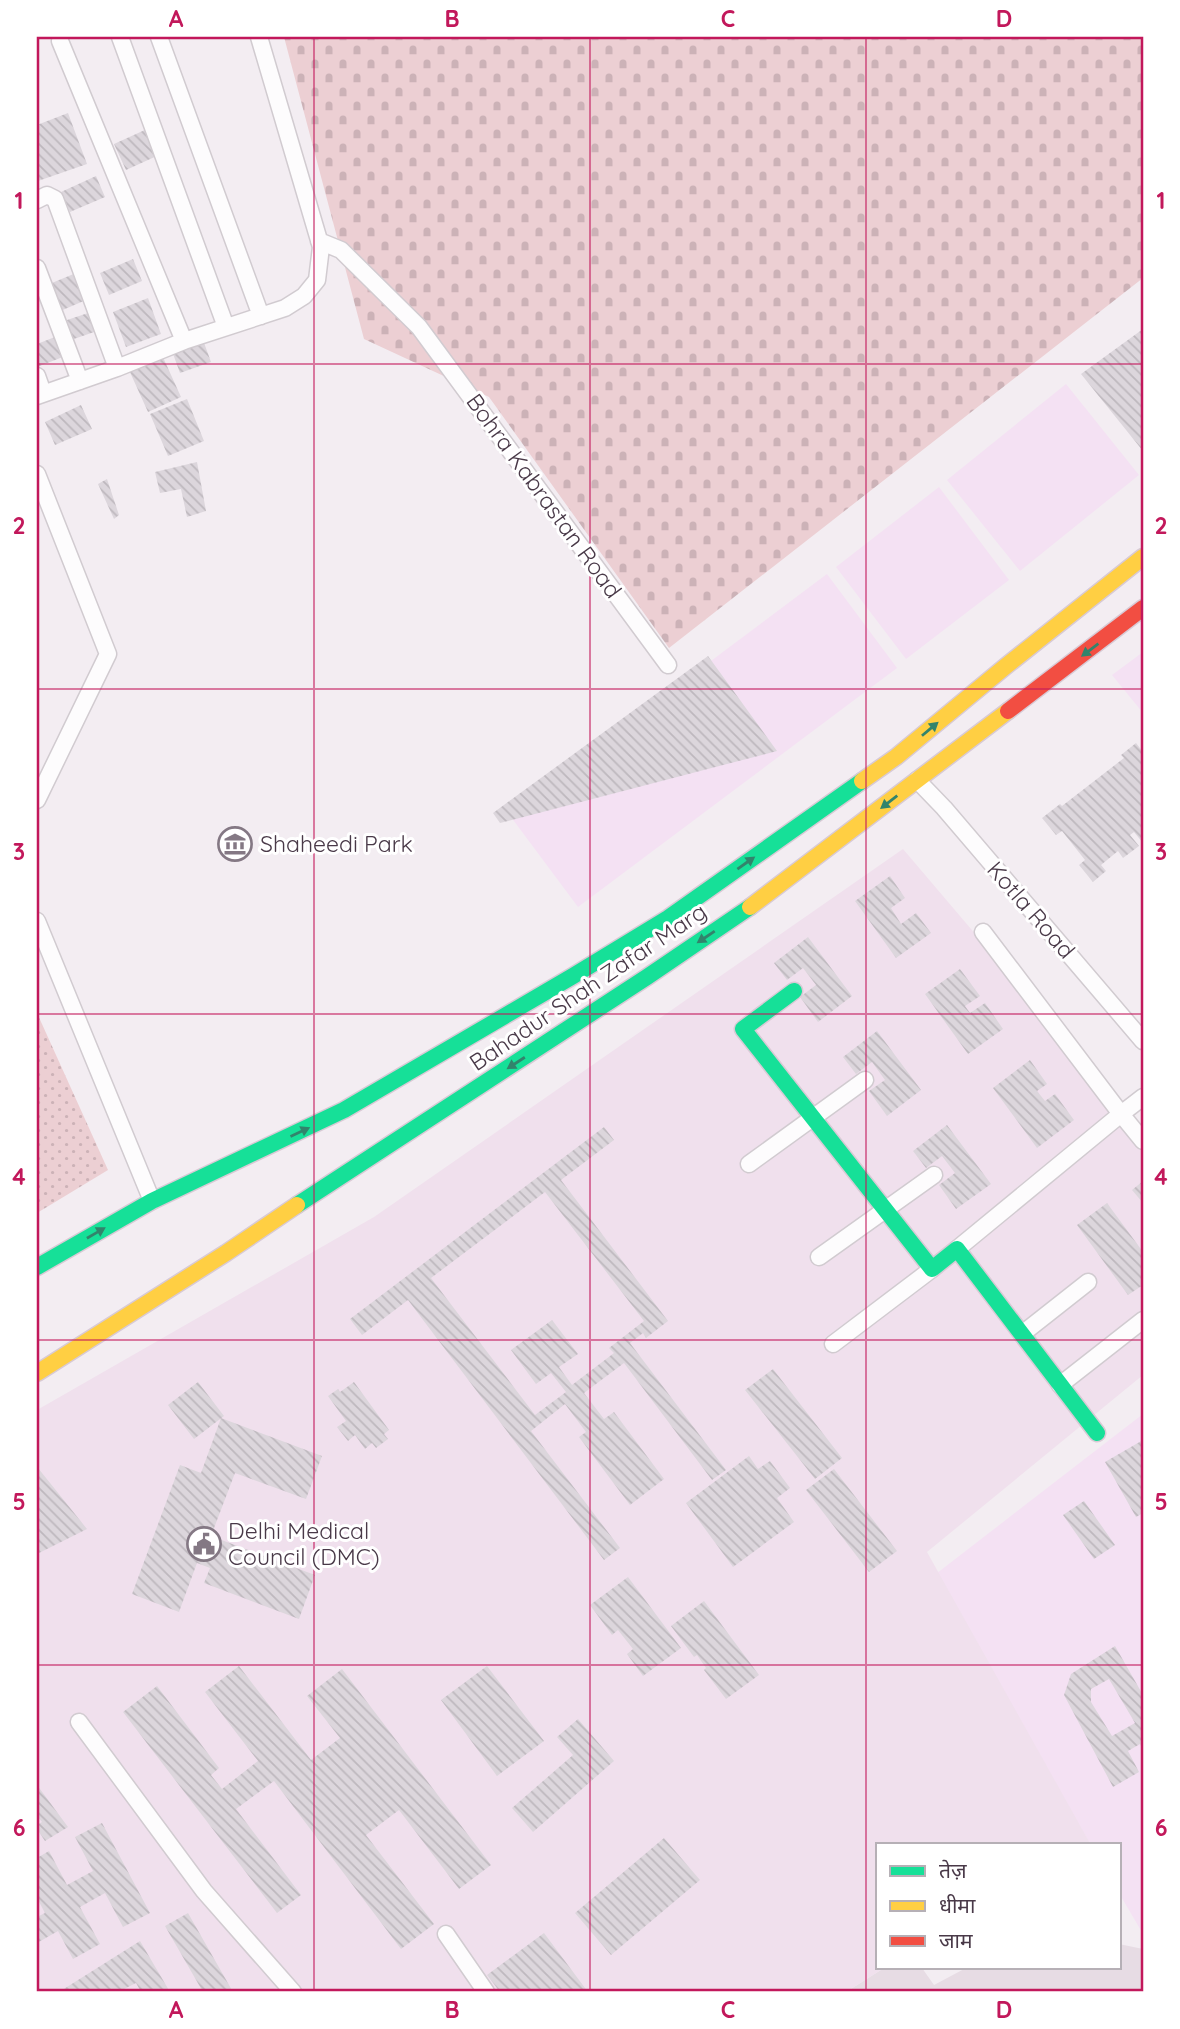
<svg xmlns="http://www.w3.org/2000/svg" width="1180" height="2029" font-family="Quicksand,'Noto Sans Devanagari',sans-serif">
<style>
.residential{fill:#e7dce4}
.commercial{fill:#f4e1f3}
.education{fill:#f0e0ed}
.grass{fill:url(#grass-dots)}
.cemetery{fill:url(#cemetery-stones)}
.building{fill:url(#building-back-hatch);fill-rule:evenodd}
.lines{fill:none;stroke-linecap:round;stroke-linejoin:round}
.street-casing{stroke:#d1cbd0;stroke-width:19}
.fast-casing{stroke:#d8cad5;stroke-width:19}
.slow-casing{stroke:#d8cad5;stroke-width:19}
.jam-casing{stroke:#d8cad5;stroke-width:19}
.street{stroke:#fdfcfd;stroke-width:16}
.fast{stroke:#16e098;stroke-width:16}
.slow{stroke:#ffcf43;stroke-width:16}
.jam{stroke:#f24e42;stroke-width:16}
.oneway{fill:#32846c}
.grid{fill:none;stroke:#c2185b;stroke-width:2;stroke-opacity:0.55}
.labels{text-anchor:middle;stroke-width:6;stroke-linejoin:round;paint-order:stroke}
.street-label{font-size:23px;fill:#493948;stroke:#fff}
.poi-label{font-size:23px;fill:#493948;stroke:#fff;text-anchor:start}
.neatline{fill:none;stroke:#c2185b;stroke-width:2.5}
.grid-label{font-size:23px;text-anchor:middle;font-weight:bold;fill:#c2185b}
</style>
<defs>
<pattern id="grass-dots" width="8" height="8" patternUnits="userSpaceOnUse" patternTransform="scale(1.75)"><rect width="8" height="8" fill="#eccfd3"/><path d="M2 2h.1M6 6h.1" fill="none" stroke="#ccb2b7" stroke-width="1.8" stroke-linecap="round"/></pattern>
<pattern id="cemetery-stones" width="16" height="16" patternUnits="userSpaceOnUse" patternTransform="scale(1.75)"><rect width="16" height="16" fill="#eccfd3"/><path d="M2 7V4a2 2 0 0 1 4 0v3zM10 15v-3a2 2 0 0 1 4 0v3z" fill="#ccb2b7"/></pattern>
<pattern id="building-back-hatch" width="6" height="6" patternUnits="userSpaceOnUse" patternTransform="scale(1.75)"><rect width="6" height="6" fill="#dcd6dc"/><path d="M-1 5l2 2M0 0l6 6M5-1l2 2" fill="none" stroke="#beb8be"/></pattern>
</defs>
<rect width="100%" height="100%" fill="#f3edf2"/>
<!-- residential -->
<path class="residential" d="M 1119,1944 L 1143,1949 L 1143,1992 L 846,1992 L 884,1968 L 922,1968 L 934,1985 L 966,1968 L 1119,1968 Z"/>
<!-- commercial -->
<path class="commercial" d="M 1066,384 L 1139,475 L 1020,571 L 947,480 Z
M 939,487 L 1009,580 L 906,659 L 836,567 Z
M 827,574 L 897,668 L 578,907 L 508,813 Z
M 1143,652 L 1143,713 L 1112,675 Z
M 1143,1414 L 1143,1934 L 1119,1893 L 1119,1845 L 1091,1845 L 932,1577 Z"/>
<!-- education -->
<path class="education" d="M 903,849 L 1143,1131 L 1143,1375 L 927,1552 L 1091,1845 L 877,1845 L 877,1968 L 884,1968 L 846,1992 L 37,1992 L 37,1410 L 374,1217 Z"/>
<!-- grass -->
<path class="grass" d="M 37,1013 L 108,1170 L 37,1213 Z"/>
<!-- cemetery -->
<path class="cemetery" d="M 284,37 L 1143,37 L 1143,278 L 669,648 L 489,397 L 364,339 Z"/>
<!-- building -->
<path class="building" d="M 68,113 L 87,164 L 38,181 L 37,125 Z
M 147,129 L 159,155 L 126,170 L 114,144 Z
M 96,176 L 105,197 L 70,212 L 61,192 Z
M 133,259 L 142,281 L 109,295 L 100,273 Z
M 76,273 L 86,300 L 58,312 L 47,285 Z
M 148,298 L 161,334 L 126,347 L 113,312 Z
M 94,311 L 100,330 L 68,341 L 61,322 Z
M 1143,329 L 1143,451 L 1081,374 Z
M 60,335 L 68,355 L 37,367 L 37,344 Z
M 203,340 L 211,362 L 180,373 L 172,351 Z
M 162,355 L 181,397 L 148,412 L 129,370 Z
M 187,399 L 204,441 L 168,456 L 150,414 Z
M 81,405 L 92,429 L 55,445 L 45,422 Z
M 197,462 L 206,511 L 187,517 L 181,489 L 160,493 L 155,472 Z
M 107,479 L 119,515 L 114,519 L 98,484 Z
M 708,656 L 777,751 L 500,823 L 493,813 Z
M 1136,743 L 1143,752 L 1142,764 L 1143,766 L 1143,843 L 1134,832 L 1130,835 L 1139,846 L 1123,858 L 1118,851 L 1101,865 L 1106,871 L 1093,882 L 1079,865 L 1085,860 L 1062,831 L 1056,835 L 1042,818 L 1060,804 L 1062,806 L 1124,758 L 1121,755 Z
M 890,876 L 905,898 L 891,908 L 901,924 L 916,913 L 931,933 L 896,958 L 855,901 Z
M 808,937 L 852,996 L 818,1022 L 800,997 L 816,985 L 803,968 L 787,980 L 774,963 Z
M 960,969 L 980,996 L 965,1006 L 970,1013 L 985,1003 L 1003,1029 L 968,1054 L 925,994 Z
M 877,1031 L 921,1090 L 887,1116 L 869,1091 L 885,1080 L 872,1062 L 856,1074 L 843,1057 Z
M 1030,1060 L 1047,1084 L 1037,1091 L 1045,1101 L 1055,1094 L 1074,1120 L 1037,1148 L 993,1088 Z
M 947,1125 L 991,1184 L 956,1209 L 939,1185 L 955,1173 L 942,1156 L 926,1168 L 913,1151 Z
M 604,1127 L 614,1140 L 561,1180 L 668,1321 L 646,1338 L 643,1333 L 630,1343 L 726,1470 L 712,1480 L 624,1363 L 584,1393 L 604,1419 L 614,1412 L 664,1479 L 630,1505 L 579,1437 L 586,1432 L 565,1404 L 531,1431 L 620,1548 L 604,1560 L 408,1300 L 362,1335 L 350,1319 ZM 545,1192 L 644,1321 L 609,1348 L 614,1353 L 572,1385 L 559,1367 L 578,1354 L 552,1320 L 511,1350 L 536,1384 L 551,1373 L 566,1392 L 535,1415 L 431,1278 Z
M 1143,1181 L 1143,1203 L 1132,1190 Z
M 1107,1203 L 1143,1252 L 1143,1285 L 1128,1295 L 1077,1225 Z
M 773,1369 L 842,1458 L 815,1479 L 745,1390 Z
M 198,1382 L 224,1416 L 194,1439 L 168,1405 Z
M 354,1382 L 389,1430 L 384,1434 L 388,1439 L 376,1448 L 372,1443 L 365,1449 L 355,1435 L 348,1441 L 337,1427 L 346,1421 L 328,1396 L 338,1389 L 340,1392 Z
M 221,1418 L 322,1456 L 306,1499 L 235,1473 L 211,1536 L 315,1575 L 299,1619 L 204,1583 L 210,1568 L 197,1563 L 179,1612 L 132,1594 L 180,1465 L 201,1473 Z
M 1143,1440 L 1143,1513 L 1136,1517 L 1105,1462 Z
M 749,1456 L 758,1469 L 770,1461 L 790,1488 L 777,1498 L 794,1522 L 733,1567 L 686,1503 Z
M 38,1468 L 87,1529 L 37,1554 L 37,1470 Z
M 834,1469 L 897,1551 L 869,1572 L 806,1490 Z
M 1084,1501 L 1115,1545 L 1094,1559 L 1063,1515 Z
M 628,1577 L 681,1648 L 643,1676 L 627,1654 L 633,1649 L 618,1630 L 612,1635 L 590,1605 Z
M 704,1601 L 759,1675 L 726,1699 L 704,1670 L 706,1668 L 697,1655 L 694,1657 L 671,1626 Z
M 1115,1646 L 1143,1695 L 1143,1750 L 1140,1744 L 1128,1751 L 1139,1772 L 1113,1787 L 1064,1695 L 1071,1674 ZM 1109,1679 L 1135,1723 L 1112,1736 L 1091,1702 L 1091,1689 Z
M 239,1666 L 311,1760 L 340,1738 L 307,1696 L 342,1669 L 491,1865 L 459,1889 L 399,1810 L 366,1835 L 434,1924 L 401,1949 L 274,1781 L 236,1809 L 301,1895 L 277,1913 L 123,1712 L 157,1686 L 219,1768 L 211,1775 L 222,1789 L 258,1761 L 205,1692 Z
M 487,1666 L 544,1741 L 497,1776 L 441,1700 Z
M 578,1719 L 614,1761 L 533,1832 L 512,1808 L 573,1755 L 557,1737 Z
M 37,1785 L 68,1827 L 45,1841 L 37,1829 L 37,1825 L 42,1822 L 37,1816 Z
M 102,1823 L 150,1913 L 123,1927 L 105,1893 L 80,1907 L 100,1944 L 73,1959 L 58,1931 L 37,1943 L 37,1917 L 45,1913 L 37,1898 L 37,1858 L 49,1851 L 67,1885 L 93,1871 L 75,1837 Z
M 664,1838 L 700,1880 L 611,1955 L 575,1913 Z
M 188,1913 L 233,1992 L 203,1992 L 165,1926 Z
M 544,1933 L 588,1992 L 500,1992 L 487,1975 Z
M 140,1941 L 170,1992 L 141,1992 L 136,1983 L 118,1992 L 59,1992 Z"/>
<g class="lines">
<!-- street casing -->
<g class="street-casing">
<path id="street" d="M 120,37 L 226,327
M 159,37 L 261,316
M 60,41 L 184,341
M 37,200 L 47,195 L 55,199 L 117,368
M 319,241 L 341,250 L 419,327 L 668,665
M 37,268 L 80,381
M 37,376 L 43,393
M 37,396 L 117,368 L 184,341 L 285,308 L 304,296 L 317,280 L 321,247 L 259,37
M 37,474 L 108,654 L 37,800
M 917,780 L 944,808 L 1143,1041
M 37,921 L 152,1201
M 983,932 L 1121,1114 L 1143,1141
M 749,1164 L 865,1080
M 957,1249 L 1121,1114 L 1143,1097
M 819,1257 L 934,1175
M 1022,1334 L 1088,1282
M 833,1344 L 932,1269
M 1060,1385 L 1143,1320
M 79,1722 L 204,1891 L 293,1992
M 446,1934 L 486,1992"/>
</g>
<!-- fast casing -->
<g class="fast-casing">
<path id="fast" d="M 794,991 L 743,1029 L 932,1269 L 957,1249 L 1097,1433
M 297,1205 L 647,977 L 750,907
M 37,1267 L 152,1201 L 344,1110 L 573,976 L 668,918 L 862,781"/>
</g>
<!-- slow casing -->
<g class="slow-casing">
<path id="slow" d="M 862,781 L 896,757 L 1006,666 L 1143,557
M 750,907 L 1008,711
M 37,1373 L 226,1253 L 297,1205"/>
</g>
<!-- jam casing -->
<g class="jam-casing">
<path id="jam" d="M 1008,711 L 1143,608"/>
</g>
<!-- street -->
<use href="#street" class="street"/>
<!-- fast -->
<use href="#fast" class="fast"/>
<!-- slow -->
<use href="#slow" class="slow"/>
<!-- jam -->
<use href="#jam" class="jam"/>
</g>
<!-- one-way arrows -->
<defs><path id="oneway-solid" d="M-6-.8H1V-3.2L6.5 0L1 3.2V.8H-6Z" transform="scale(1.75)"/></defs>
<g class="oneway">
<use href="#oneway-solid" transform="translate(1090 650) rotate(143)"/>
<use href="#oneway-solid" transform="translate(930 729) rotate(-40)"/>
<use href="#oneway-solid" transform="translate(889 802) rotate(142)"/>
<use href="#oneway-solid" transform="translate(746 863) rotate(-35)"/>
<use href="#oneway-solid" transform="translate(706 937) rotate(146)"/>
<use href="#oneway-solid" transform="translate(516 1063) rotate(147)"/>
<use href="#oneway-solid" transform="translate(300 1132) rotate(-25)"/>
<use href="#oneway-solid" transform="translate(96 1233) rotate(-30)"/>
</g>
<!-- grid -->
<path class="grid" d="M 314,37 L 314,1992M 590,37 L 590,1992M 866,37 L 866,1992M 37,364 L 1143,364M 37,689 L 1143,689M 37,1014 L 1143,1014M 37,1340 L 1143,1340M 37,1665 L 1143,1665"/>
<!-- icons -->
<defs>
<g id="museum-ring" transform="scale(1.75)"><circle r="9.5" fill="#fff" stroke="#847884" stroke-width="1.5"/><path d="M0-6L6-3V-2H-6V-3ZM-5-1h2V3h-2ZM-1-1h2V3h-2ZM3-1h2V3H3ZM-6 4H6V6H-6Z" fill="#847884"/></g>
<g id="civic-ring" transform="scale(1.75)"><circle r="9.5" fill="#fff" stroke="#847884" stroke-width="1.5"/><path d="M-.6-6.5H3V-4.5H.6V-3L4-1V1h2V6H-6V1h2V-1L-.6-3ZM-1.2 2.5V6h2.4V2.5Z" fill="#847884"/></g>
</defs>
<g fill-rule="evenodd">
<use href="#museum-ring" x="235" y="844"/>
<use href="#civic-ring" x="204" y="1544"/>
</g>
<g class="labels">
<!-- street labels -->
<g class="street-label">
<text transform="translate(544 496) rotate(54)" y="8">Bohra Kabrastan Road</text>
<text transform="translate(1031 910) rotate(49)" y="8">Kotla Road</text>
<text transform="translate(588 987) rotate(-34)" y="8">Bahadur Shah Zafar Marg</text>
</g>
<!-- poi labels -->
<g class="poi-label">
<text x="260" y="852">Shaheedi Park</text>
<text x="228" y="1539">Delhi Medical<tspan x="228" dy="26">Council (DMC)</tspan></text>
</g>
</g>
<!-- border -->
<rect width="1180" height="2029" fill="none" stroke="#ffffff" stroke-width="77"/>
<!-- legend -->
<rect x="876" y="1843" width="245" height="126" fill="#ffffff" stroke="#b6b0b6" stroke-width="2"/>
<rect x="890" y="1866" width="35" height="10" fill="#16e098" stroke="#b6b0b6" stroke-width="2"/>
<text x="939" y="1878" font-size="21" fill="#493948">तेज़</text>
<rect x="890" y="1901" width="35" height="10" fill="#ffcf43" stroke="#b6b0b6" stroke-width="2"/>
<text x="939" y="1913" font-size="21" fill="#493948">धीमा</text>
<rect x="890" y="1936" width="35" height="10" fill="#f24e42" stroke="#b6b0b6" stroke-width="2"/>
<text x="939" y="1948" font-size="21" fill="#493948">जाम</text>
<rect x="38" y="38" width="1104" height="1952" class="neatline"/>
<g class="grid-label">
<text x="176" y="27">A</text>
<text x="452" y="27">B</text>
<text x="728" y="27">C</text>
<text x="1004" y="27">D</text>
<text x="19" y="209">1</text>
<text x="1161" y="209">1</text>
<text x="19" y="534">2</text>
<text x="1161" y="534">2</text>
<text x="19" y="860">3</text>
<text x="1161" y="860">3</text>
<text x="19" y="1185">4</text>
<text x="1161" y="1185">4</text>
<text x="19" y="1510">5</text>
<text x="1161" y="1510">5</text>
<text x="19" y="1836">6</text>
<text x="1161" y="1836">6</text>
<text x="176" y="2018">A</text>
<text x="452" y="2018">B</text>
<text x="728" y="2018">C</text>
<text x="1004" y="2018">D</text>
</g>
</svg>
